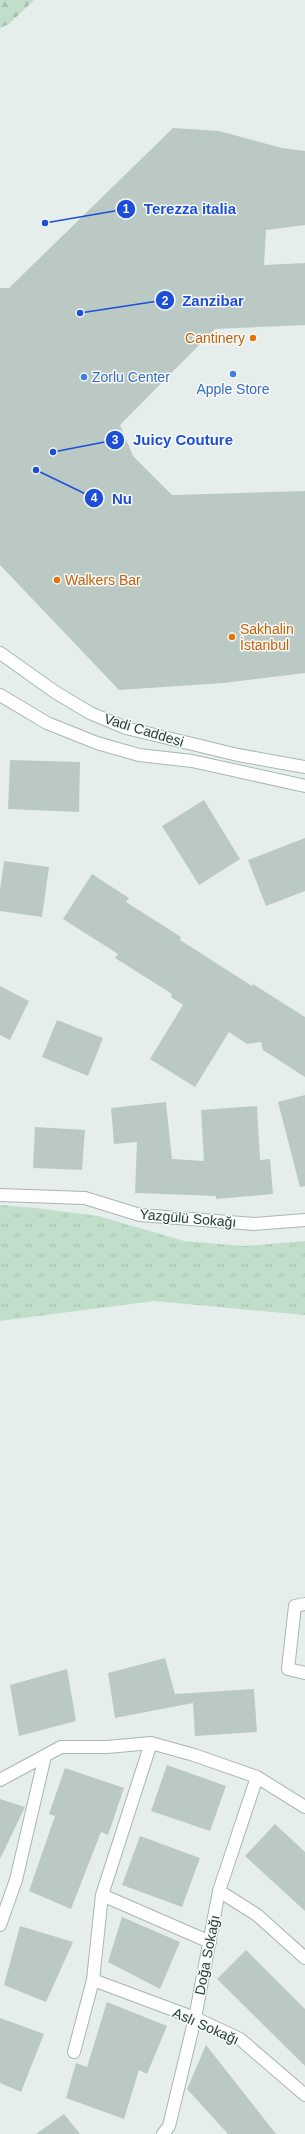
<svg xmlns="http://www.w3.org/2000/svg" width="305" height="2134" font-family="Helvetica,sans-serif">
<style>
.grass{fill:url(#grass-tufts)}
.forest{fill:url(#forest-firs)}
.building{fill:#bbc9c4}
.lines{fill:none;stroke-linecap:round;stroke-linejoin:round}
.minor-casing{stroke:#a9b6b2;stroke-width:14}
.secondary-casing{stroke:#a5b9b3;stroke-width:14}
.minor{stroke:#fff;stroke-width:12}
.secondary{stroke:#fff;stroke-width:12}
.food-dot{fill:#e8710a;stroke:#f7faf9;stroke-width:1.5}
.shop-dot{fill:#3f7fe0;stroke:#f7faf9;stroke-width:1.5}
.labels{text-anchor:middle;stroke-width:3;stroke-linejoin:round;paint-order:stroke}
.food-label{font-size:14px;fill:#c56008;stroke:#f7faf9;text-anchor:start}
.shop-label{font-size:14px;fill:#366cbe;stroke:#f7faf9;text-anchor:start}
.street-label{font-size:14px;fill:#263f3a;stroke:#f7faf9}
.leader{fill:none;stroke:#1d4ed8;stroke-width:1.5}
.callout-dot{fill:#1d4ed8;stroke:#f7faf9;stroke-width:1.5}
.mark-label{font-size:12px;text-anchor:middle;font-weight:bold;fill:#fff}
.callout-label{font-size:15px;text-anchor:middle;font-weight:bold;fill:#1d4ed8;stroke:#f7faf9;stroke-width:3;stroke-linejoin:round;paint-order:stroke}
</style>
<defs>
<pattern id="grass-tufts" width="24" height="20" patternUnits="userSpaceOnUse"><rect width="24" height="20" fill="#c0deca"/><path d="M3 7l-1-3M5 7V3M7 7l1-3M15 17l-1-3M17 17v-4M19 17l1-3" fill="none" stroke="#a5c0ae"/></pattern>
<pattern id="forest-firs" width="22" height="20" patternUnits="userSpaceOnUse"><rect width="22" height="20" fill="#c0deca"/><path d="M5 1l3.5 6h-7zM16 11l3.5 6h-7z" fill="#a5c0ae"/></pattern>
</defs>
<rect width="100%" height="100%" fill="#e6eeeb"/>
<!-- grass -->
<path class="grass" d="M 0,1205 L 36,1208 L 98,1216 L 184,1241 L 244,1246 L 305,1241 L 305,1315 L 154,1301 L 0,1321 Z"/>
<!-- forest -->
<path class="forest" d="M 0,0 L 34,0 L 9,24 L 0,28 Z"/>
<!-- building -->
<path class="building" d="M 173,128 L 219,131 L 282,148 L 305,151 L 305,225 L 266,230 L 264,265 L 305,263 L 305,325 L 215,329 L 120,425 L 133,456 L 172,495 L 305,491 L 305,673 L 224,683 L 119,690 L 0,565 L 0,288 L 9,288 Z
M 10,760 L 80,762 L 79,812 L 8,809 Z
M 204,800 L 240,859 L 199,885 L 162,826 Z
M 305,838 L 305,891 L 266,906 L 248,860 Z
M 4,861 L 49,867 L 42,917 L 0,911 L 0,890 Z
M 92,874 L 129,898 L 126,902 L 181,937 L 180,940 L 252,986 L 253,984 L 305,1017 L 305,1077 L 263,1050 L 261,1042 L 247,1044 L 229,1032 L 195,1087 L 150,1059 L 183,1005 L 171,997 L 172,994 L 115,958 L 118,954 L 63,919 Z
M 0,986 L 29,1001 L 10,1040 L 0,1035 Z
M 57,1020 L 103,1038 L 88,1076 L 42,1057 Z
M 305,1095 L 305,1186 L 300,1187 L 278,1102 Z
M 166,1102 L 172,1159 L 204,1161 L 201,1110 L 257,1106 L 260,1160 L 270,1159 L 273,1194 L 216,1199 L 216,1196 L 135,1193 L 137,1142 L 114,1144 L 111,1108 Z
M 35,1127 L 85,1130 L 82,1170 L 33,1168 Z
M 165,1658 L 175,1694 L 254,1689 L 257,1732 L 195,1736 L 193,1703 L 115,1718 L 108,1673 Z
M 67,1669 L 76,1721 L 19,1736 L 10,1685 Z
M 167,1765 L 226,1786 L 210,1831 L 151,1811 Z
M 65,1768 L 124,1788 L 108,1835 L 101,1832 L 71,1909 L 29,1891 L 55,1816 L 49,1814 Z
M 0,1799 L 25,1807 L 0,1859 Z
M 275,1824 L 305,1852 L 305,1911 L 245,1856 Z
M 140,1836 L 200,1858 L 182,1907 L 122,1885 Z
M 122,1917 L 180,1942 L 160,1989 L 108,1962 Z
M 20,1926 L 73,1942 L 46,2002 L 4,1985 Z
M 246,1950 L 305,2009 L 305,2066 L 217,1979 Z
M 107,2002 L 167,2026 L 147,2074 L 139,2070 L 124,2119 L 66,2098 L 76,2063 L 87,2067 Z
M 0,2018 L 44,2034 L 21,2092 L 0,2083 Z
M 206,2045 L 276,2134 L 228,2134 L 187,2089 Z
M 64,2114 L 80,2134 L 36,2134 Z"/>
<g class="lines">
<!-- minor casing -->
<g class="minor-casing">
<path id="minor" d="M 0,1195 L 85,1198 L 140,1215 L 254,1224 L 305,1220
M 305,1604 L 295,1606 L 288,1669 L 305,1673
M 0,1780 L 61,1747 L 107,1747 L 151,1743 L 194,1755 L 257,1777 L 305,1807
M 219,1891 L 257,1915 L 305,1958
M 102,1895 L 210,1942
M 0,1925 L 16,1880 L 45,1756
M 93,1980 L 195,2018 L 240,2039 L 305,2095
M 74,2052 L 93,1980 L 102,1895 L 151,1743
M 163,2134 L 169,2126 L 195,2018 L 219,1891 L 257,1777"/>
</g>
<!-- secondary casing -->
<g class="secondary-casing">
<path id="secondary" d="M 0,653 L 55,692 L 90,713 L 126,728 L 238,755 L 305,767
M 0,695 L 47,723 L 97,743 L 139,755 L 192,761 L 305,786"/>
</g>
<!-- minor -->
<use href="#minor" class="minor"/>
<!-- secondary -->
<use href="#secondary" class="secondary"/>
</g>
<!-- markers -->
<g class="food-dot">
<circle cx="253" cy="338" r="4"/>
<circle cx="57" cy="580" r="4"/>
<circle cx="232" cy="637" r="4"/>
</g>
<g class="shop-dot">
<circle cx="233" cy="374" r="4"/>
<circle cx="84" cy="377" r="4"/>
</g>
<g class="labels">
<!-- food labels -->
<g class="food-label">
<text x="245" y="343" text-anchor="end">Cantinery</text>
<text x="65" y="585">Walkers Bar</text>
<text x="240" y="634">Sakhalin<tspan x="240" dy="16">İstanbul</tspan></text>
</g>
<!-- shop labels -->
<g class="shop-label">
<text x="92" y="382">Zorlu Center</text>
<text x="233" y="394" text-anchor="middle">Apple Store</text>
</g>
<!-- street labels -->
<g class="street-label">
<text transform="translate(144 730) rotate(17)" y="5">Vadi Caddesi</text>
<text transform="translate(188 1218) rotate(5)" y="5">Yazgülü Sokağı</text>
<text transform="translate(207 1955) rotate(-79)" y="5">Doğa Sokağı</text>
<text transform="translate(206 2026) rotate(24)" y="5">Aslı Sokağı</text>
</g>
</g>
<!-- callouts -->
<path class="leader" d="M45 223L126 209M80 313L165 300M53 452L115 440M36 470L94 498"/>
<g class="callout-dot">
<circle cx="45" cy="223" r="4"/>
<circle cx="80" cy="313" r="4"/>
<circle cx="53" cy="452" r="4"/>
<circle cx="36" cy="470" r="4"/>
<circle cx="126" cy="209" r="10"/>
<circle cx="165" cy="300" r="10"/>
<circle cx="115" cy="440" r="10"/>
<circle cx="94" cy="498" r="10"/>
</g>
<g class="mark-label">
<text x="126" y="213">1</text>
<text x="165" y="305">2</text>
<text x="115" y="444">3</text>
<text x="94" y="502">4</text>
</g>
<g class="callout-label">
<text x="190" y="214">Terezza italia</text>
<text x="213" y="306">Zanzibar</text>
<text x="183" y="445">Juicy Couture</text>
<text x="122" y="504">Nu</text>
</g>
</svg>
